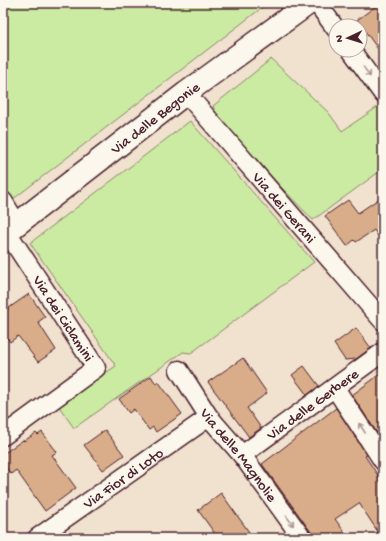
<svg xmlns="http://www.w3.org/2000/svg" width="386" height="541" font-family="'Gochi Hand',sans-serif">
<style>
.green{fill:#cbeba3;stroke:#8a8567}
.building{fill:#d9ad8a;stroke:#4a1f2b}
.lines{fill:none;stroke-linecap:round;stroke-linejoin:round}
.minor-casing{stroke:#4a1f2b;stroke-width:21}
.tertiary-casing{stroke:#4a1f2b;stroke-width:25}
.minor{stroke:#fbf7ec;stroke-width:18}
.tertiary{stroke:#fbf7ec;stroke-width:22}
.oneway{stroke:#ab9695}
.labels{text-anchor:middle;stroke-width:3;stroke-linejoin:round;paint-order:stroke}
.street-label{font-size:15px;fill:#4a1f2b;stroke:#fbf7ec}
</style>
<rect width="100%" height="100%" fill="#f1e1cf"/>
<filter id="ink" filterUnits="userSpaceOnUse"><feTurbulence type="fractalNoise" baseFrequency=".025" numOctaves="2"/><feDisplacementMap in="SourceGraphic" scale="8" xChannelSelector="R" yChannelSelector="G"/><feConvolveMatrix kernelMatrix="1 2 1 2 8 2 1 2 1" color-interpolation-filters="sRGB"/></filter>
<g filter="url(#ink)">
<!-- green -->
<path class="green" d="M 3,3 L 268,3 L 12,200 L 3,188 Z
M 271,59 L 328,112 L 342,131 L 379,106 L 383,111 L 383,169 L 313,220 L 222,126 L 213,106 Z
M 190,121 L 314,262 L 191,353 L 183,352 L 74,428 L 58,405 L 116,366 L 30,243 Z"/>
<!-- building -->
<path class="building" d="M 380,3 L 383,3 L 383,56 L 357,20 Z
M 383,196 L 383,243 L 374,230 L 356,242 L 354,240 L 347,246 L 325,216 L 348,200 L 358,213 Z
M 29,294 L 45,317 L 38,322 L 56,350 L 38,362 L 18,336 L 10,342 L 3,332 L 3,312 Z
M 356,328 L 371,348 L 356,359 L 345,360 L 334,344 Z
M 243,358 L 267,393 L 247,408 L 261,428 L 249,437 L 208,382 Z
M 304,366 L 319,386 L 307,395 L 292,375 Z
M 383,372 L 383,442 L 352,395 Z
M 151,376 L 156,384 L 158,381 L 182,414 L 156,432 L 153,427 L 149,430 L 134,409 L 129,413 L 119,399 Z
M 336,408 L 367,455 L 365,456 L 383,483 L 383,538 L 382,538 L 359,503 L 335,519 L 349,538 L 312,538 L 311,532 L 262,464 Z
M 105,430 L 124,455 L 103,470 L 84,445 Z
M 42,432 L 57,452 L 52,455 L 76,488 L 45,511 L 16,470 L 11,474 L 3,463 L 3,454 L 23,440 L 24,441 L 36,433 L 38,435 Z
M 221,493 L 249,532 L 241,538 L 218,538 L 198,510 Z"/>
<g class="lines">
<!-- minor casing -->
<g class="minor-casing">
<g id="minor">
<path d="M 317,3 L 336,29"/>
<path d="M 351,50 L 383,94"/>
<path id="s1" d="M 186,93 L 383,321"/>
<path d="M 3,201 L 17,224"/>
<path id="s2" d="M 179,370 L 209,417 L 242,455 L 302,538"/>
<path d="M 335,388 L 383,461"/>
<path d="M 3,436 L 96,368 L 7,232"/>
<path id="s3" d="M 242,455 L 383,352"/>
<path id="s4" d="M 37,538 L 209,417"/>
</g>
</g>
<!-- tertiary casing -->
<g class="tertiary-casing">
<g id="tertiary">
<path id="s5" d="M 3,235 L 186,93 L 309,3"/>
</g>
</g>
<!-- minor -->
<use href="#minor" class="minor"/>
<!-- tertiary -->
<use href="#tertiary" class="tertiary"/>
</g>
<!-- one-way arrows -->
<defs><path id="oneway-shaft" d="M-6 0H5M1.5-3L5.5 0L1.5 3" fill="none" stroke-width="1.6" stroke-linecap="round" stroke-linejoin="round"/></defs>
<g class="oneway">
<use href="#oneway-shaft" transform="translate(367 72) rotate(54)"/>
<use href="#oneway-shaft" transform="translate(362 428) rotate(-123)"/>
<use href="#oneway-shaft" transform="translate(290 521) rotate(54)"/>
</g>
</g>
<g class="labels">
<!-- street labels -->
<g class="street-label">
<text dy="5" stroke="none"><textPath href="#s5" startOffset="192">Via delle Begonie</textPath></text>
<text dy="5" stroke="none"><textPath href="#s1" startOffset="151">Via dei Gerani</textPath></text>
<text transform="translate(64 318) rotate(57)" y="5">Via dei Ciclamini</text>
<text dy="5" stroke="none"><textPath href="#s3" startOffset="87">Via delle Gerbere</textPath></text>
<text dy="5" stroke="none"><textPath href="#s2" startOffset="104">Via delle Magnolie</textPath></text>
<text dy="5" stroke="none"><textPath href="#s4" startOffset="105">Via Fior di Loto</textPath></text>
</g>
</g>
<!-- margin -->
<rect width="386" height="541" fill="none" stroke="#fbf7ec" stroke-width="16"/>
<rect x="8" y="8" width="370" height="525" fill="none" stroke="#4a1f2b" stroke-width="1.5" filter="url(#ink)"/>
<!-- north arrow -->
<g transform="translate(348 38) rotate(266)"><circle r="19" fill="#fbf7ec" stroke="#b4a19f"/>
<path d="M0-3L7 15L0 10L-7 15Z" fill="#4a1f2b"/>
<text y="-6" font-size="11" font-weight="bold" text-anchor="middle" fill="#4a1f2b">N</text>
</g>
</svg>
